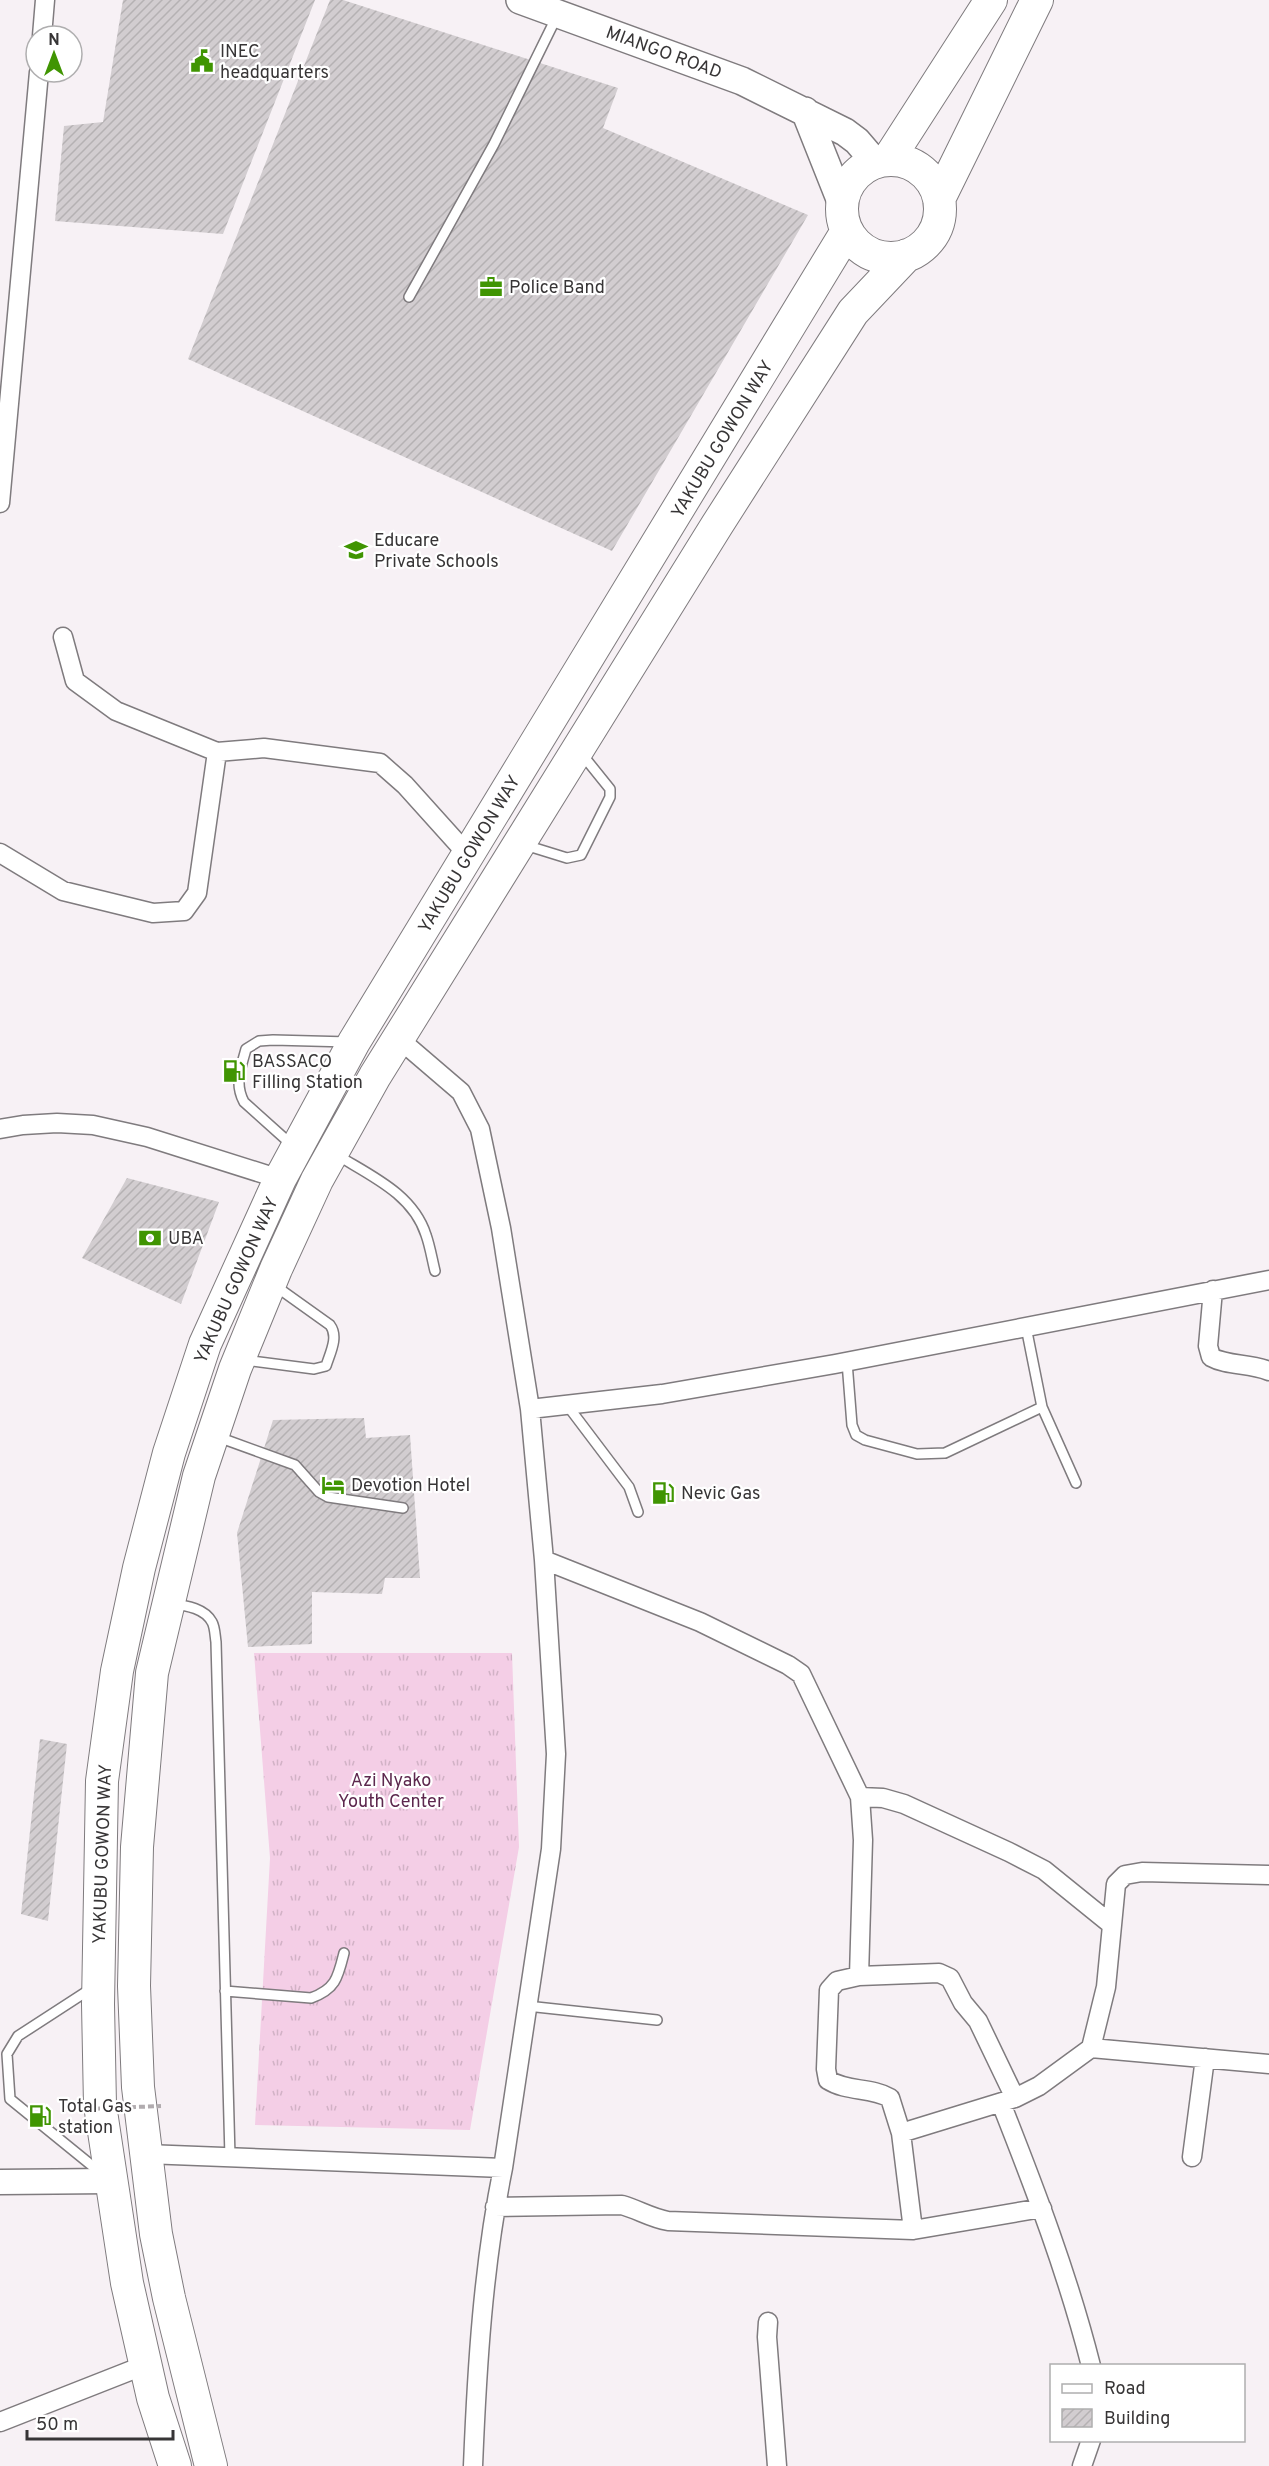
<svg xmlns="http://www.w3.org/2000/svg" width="1269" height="2466" font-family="Overpass,sans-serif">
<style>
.grass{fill:url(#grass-tufts)}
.building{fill:url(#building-hatch)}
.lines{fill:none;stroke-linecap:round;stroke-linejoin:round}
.service-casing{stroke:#7f7b7e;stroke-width:12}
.minor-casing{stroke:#7f7b7e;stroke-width:21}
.tertiary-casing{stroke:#7f7b7e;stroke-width:27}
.secondary-casing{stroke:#7f7b7e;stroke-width:30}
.trunk-casing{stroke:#7f7b7e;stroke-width:34}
.service{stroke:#fff;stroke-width:9}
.minor{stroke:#fff;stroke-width:18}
.tertiary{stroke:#fff;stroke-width:24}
.secondary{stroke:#fff;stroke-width:27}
.trunk{stroke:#fff;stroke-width:32}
.path-bridge{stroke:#b1acaf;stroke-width:4;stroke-dasharray:6 3;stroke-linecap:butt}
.labels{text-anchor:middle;stroke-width:4.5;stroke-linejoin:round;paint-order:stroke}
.poi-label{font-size:18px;fill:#373536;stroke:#fff;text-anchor:start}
.street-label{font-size:18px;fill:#373536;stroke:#fff}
.park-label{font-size:18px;fill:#5d284e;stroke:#fff}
</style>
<defs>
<pattern id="grass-tufts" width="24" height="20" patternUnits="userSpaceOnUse" patternTransform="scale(1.5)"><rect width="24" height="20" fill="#f4cee6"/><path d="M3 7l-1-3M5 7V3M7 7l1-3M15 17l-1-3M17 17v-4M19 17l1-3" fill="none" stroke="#d2b2c6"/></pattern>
<pattern id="building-hatch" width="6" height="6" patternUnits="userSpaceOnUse" patternTransform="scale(1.5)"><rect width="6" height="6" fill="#d2cdd0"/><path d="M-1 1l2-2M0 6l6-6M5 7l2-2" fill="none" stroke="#b5b1b3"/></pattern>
</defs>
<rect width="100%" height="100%" fill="#f7f1f5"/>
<!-- grass -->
<path class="grass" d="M 254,1653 L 512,1653 L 519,1847 L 470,2130 L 255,2125 L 270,1858 Z"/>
<!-- building -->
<path class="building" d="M 123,0 L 315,0 L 223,234 L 55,221 L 64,126 L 103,122 Z
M 330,0 L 343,0 L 618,88 L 603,128 L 808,215 L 612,551 L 188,359 Z
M 127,1178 L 219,1202 L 181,1304 L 82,1258 Z
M 364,1418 L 366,1438 L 410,1435 L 420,1578 L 385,1578 L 382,1594 L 312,1592 L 312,1644 L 248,1647 L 237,1533 L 273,1420 Z
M 40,1739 L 67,1744 L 48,1921 L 21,1914 Z"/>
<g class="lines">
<!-- service casing -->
<g class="service-casing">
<path id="service" d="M 409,297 L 494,144 L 557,16
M 525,845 L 567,858 L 581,855 L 610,797 L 610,789 L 581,753
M 293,1146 L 244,1102 C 234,1083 241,1068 246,1049 L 259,1041 L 273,1040 L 349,1042
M 337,1155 C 371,1176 413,1194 426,1235 C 430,1246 432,1259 435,1271
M 1026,1327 L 1042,1407 L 1076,1483
M 244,1360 L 314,1369 L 326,1366 C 330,1353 339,1337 330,1325 L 274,1285
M 847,1362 L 852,1425 L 856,1435 L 865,1440 L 917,1454 L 945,1453 L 1042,1407
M 567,1405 L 629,1487 L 638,1512
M 218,1437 L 295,1465 L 319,1492 L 328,1497 L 403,1508
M 174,1605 C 187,1605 205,1609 212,1622 C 215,1627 215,1636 216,1642 L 230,2157
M 92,1988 L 18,2036 L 7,2054 L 10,2099 L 101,2173
M 225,1991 L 311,1998 C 336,1989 338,1977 344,1953
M 527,2006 L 657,2020"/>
</g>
<!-- minor casing -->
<g class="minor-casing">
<path id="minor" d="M 42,36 L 45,0
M 0,503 L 39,72
M 63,637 L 75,681 L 116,711 L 217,752 L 264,748 L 380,763 L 405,785 L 468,855
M 0,853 L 63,891 L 153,913 L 184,911 L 197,893 L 217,752
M 398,1038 L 461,1092 L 480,1129 L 501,1228 L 530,1409 L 544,1560 L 556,1754 L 551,1849 L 503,2168 C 483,2266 477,2367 473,2466
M 0,1129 L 23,1125 L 57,1123 L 93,1125 L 147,1137 L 280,1179
M 1213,1290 L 1208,1346 L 1211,1357 C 1227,1366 1250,1363 1269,1371
M 530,1409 L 662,1394 L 835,1364 L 1269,1280
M 544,1560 L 700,1622 L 788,1665 L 801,1674 L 860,1797 L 863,1840 L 859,1976
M 860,1797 L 883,1798 L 904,1804 L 1009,1852 L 1044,1870 L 1112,1925
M 1091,2048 L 1269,2064
M 1001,2103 C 1035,2189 1068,2275 1091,2366
M 901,2133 L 1015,2098 L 1039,2086 L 1091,2048 L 1106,1987 L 1116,1884 L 1125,1875 L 1142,1872 L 1269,1875
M 146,2154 L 503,2168
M 1192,2157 L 1205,2058
M 495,2207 L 622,2205 C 639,2210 651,2218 668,2221 L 913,2230 L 1042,2208
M 913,2230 L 901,2133 L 890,2098 C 871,2087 847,2092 828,2080 L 826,2069 L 829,1990 L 837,1981 L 859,1976 L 939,1973 L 950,1978 L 963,2003 L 978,2021 L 1015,2098
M 768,2322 L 767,2337 L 777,2466
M 0,2422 L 145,2365
M 1082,2466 L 1091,2440"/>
</g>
<!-- tertiary casing -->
<g class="tertiary-casing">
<path id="tertiary" d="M 0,2182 L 110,2181"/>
</g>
<!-- secondary casing -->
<g class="secondary-casing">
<path id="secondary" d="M 520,0 L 742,81 L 845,132 L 857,141 L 875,162
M 805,111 L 842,204"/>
</g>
<!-- trunk casing -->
<g class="trunk-casing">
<path id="trunk" d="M 888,160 L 991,0
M842 209a49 49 0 1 1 98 0a49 49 0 1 1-98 0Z
M 939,199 L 1037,0
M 175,2466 L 153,2398 L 127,2283 L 100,2105 L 98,2004 L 102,1781 L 117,1671 L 139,1568 L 169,1453 L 205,1344 L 280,1179 L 354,1042 L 847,231
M 211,2466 L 169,2298 L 156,2234 L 138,2087 L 134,1986 L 137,1847 L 152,1673 L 199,1476 L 235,1369 L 276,1269 L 317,1180 L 375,1076 L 717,525 L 853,312 L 907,255"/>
</g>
<!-- service -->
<use href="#service" class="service"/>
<!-- minor -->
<use href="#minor" class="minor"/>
<!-- tertiary -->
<use href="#tertiary" class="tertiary"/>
<!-- secondary -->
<use href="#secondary" class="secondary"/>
<!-- trunk -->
<use href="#trunk" class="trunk"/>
<!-- path-bridge -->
<path class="path-bridge" d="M 85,2109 L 161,2106"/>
</g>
<!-- icons -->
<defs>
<g id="civic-bare" transform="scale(1.8)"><path d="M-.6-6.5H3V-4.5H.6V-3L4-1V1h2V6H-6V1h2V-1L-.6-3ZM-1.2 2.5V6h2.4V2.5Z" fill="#409502" stroke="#fff" stroke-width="2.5" paint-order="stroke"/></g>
<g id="office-bare" transform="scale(1.8)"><path d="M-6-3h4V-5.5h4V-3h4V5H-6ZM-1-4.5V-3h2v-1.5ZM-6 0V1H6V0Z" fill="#409502" stroke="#fff" stroke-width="2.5" paint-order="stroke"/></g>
<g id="school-bare" transform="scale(1.8)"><path d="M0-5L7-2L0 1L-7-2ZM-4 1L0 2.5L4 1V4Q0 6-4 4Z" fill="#409502" stroke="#fff" stroke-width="2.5" paint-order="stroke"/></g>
<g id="fuel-bare" transform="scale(1.8)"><path d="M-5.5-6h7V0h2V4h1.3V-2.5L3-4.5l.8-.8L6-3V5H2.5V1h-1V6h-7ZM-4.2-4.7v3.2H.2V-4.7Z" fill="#409502" stroke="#fff" stroke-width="2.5" paint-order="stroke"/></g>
<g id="bank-bare" transform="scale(1.8)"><path d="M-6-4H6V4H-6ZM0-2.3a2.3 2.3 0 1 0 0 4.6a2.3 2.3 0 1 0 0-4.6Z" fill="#409502" stroke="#fff" stroke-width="2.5" paint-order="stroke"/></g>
<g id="hotel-bare" transform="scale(1.8)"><path d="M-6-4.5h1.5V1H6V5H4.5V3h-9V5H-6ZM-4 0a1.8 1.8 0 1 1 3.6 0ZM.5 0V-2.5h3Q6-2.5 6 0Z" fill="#409502" stroke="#fff" stroke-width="2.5" paint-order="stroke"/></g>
</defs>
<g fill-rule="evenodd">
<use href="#civic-bare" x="202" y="61"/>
<use href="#office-bare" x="491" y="287"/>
<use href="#school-bare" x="356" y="550"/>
<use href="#fuel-bare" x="234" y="1071"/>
<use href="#bank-bare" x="150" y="1238"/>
<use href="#hotel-bare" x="333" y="1485"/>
<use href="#fuel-bare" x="663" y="1493"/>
<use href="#fuel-bare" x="40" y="2116"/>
</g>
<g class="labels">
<!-- poi labels -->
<g class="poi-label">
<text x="220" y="57">INEC<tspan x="220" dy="21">headquarters</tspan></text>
<text x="509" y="293">Police Band</text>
<text x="374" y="546">Educare<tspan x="374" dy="21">Private Schools</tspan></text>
<text x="252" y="1067">BASSACO<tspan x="252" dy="21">Filling Station</tspan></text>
<text x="168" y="1244">UBA</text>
<text x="351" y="1491">Devotion Hotel</text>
<text x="681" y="1499">Nevic Gas</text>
<text x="58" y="2112">Total Gas<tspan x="58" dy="21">station</tspan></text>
</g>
<!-- street labels -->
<g class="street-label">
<text transform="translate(664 52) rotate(20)" y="6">MIANGO ROAD</text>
<text transform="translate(722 439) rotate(-59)" y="6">YAKUBU GOWON WAY</text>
<text transform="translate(469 854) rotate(-59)" y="6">YAKUBU GOWON WAY</text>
<text transform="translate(236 1280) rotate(-66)" y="6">YAKUBU GOWON WAY</text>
<text transform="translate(102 1854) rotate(-88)" y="6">YAKUBU GOWON WAY</text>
</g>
<!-- park labels -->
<g class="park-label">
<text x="391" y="1786">Azi Nyako<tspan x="391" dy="21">Youth Center</tspan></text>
</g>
</g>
<!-- legend -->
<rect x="1050" y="2364" width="195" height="78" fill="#ffffff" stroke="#afaeaf" stroke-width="1.5"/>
<rect x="1062" y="2384" width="30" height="9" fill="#ffffff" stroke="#afaeaf" stroke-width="1.5"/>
<text x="1104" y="2394" font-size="18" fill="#373536">Road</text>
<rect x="1062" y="2409" width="30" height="18" fill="url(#building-hatch)" stroke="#afaeaf" stroke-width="1.5"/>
<text x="1104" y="2424" font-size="18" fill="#373536">Building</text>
<!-- north arrow -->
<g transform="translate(54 54)"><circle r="28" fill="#ffffff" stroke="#afaeaf" stroke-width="1.5"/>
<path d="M0-4.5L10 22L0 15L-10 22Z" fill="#409502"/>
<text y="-9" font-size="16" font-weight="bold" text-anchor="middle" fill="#373536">N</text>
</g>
<!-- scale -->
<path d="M27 2430v9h146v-9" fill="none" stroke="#373536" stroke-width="3"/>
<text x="36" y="2430" font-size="18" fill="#373536" stroke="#ffffff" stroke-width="4.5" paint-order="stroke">50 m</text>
</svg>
